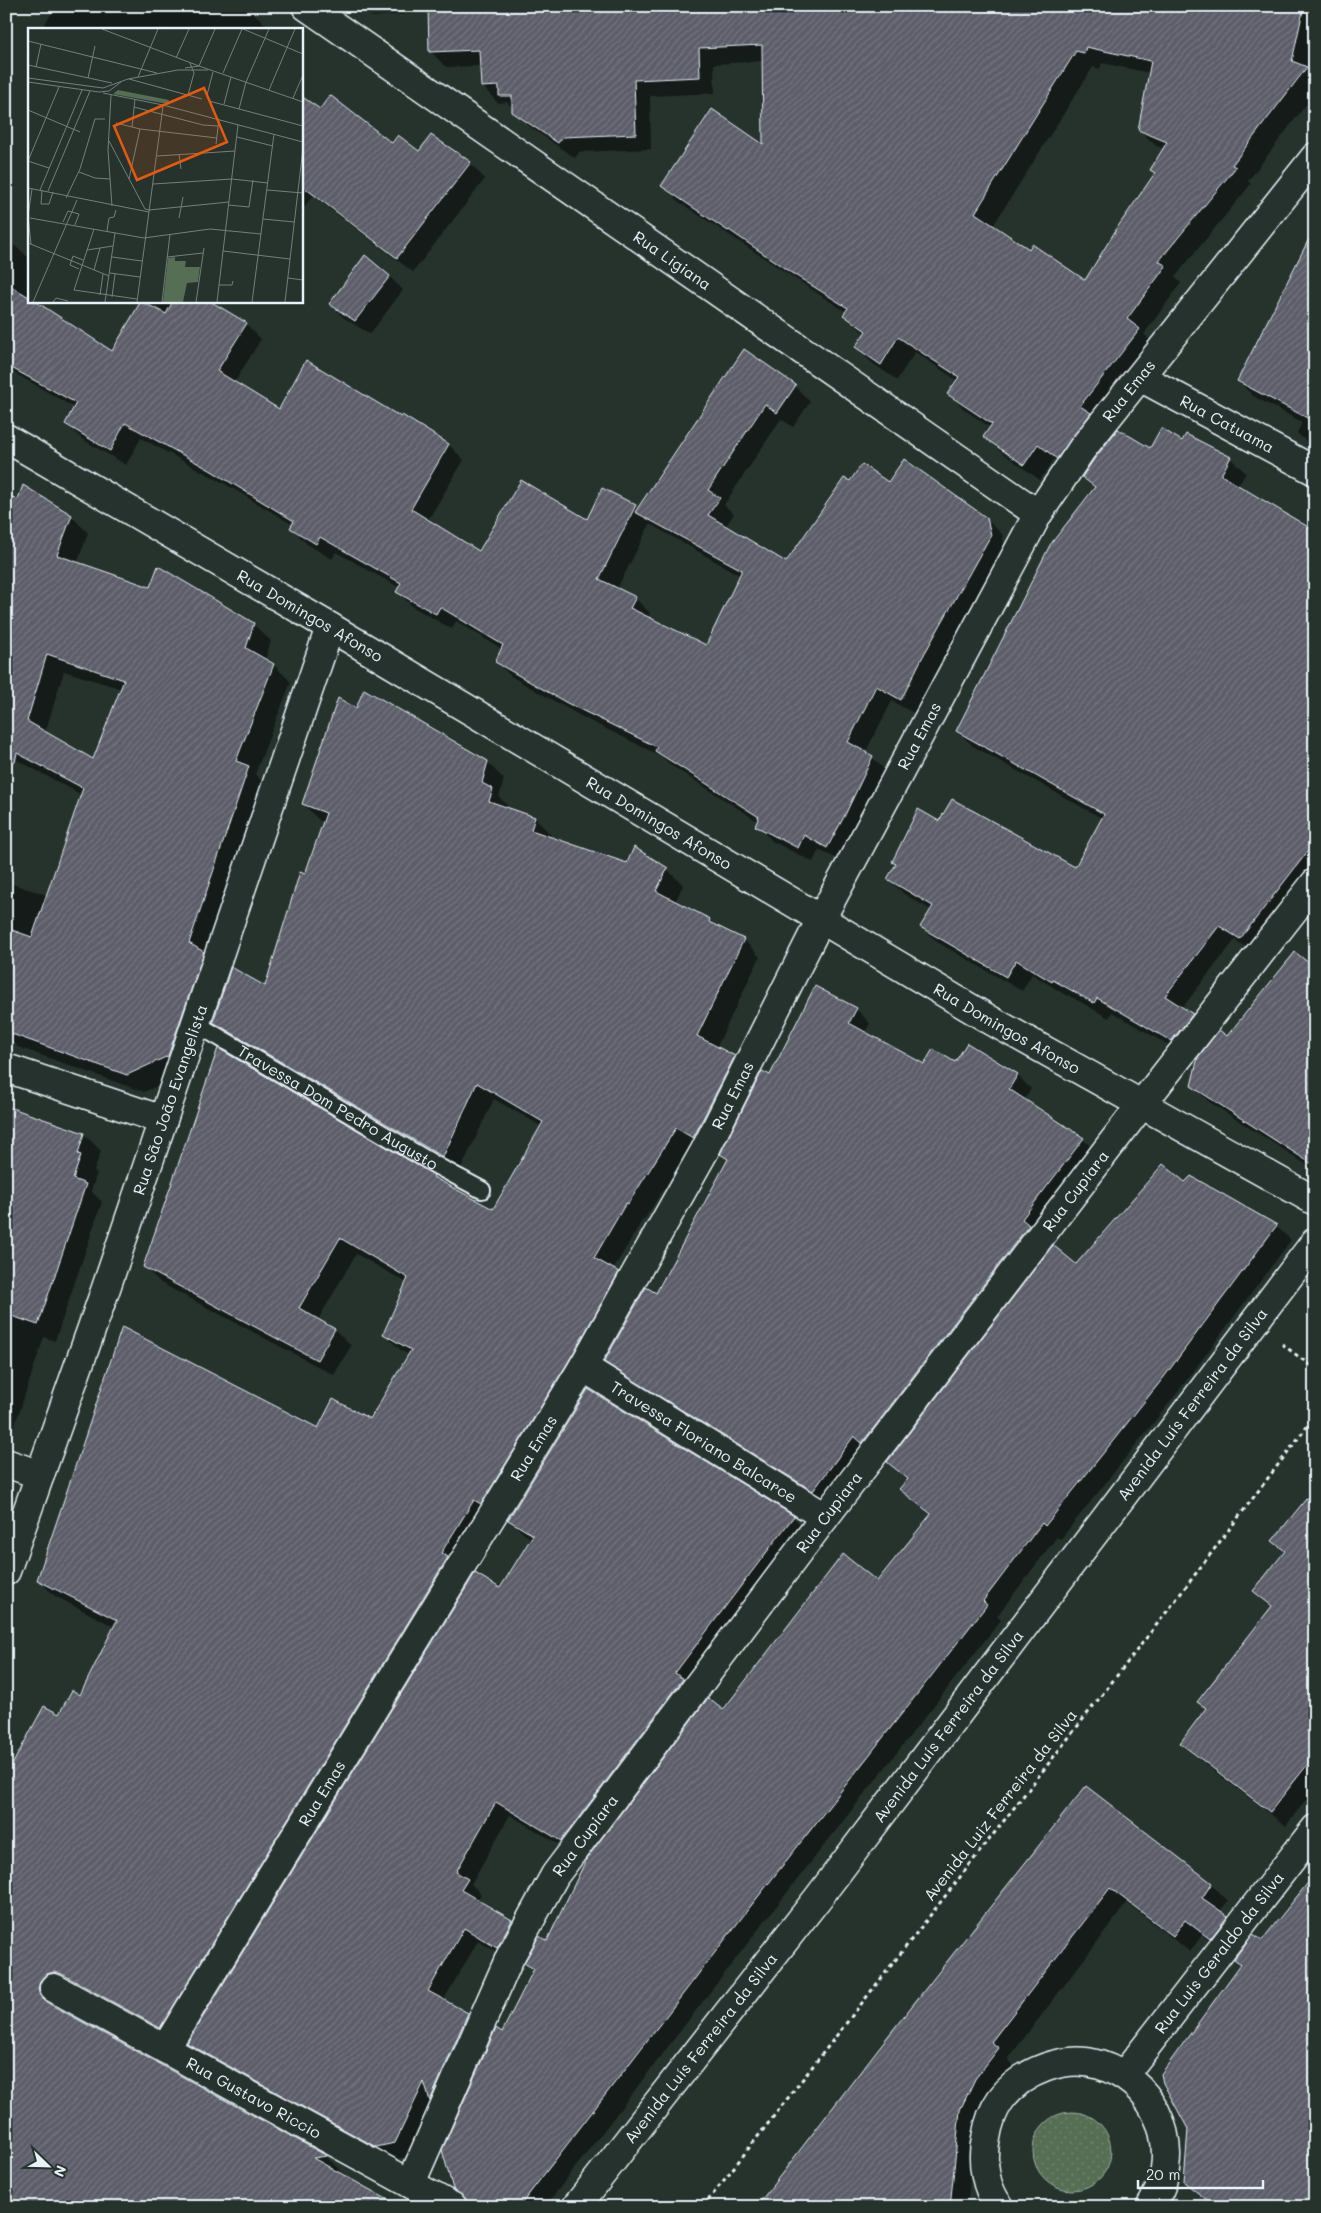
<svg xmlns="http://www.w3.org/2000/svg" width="1321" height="2213" font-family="Mali,sans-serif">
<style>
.park{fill:url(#park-dots);stroke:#9fb0a6}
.shadow{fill:#0007;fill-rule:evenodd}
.building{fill:url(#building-hatch);stroke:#e8f1f8;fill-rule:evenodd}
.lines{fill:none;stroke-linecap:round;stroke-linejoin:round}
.service-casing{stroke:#e8f1f8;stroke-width:20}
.minor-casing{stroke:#e8f1f8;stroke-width:31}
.tertiary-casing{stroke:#e8f1f8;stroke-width:31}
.path{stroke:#e8f1f8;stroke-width:3;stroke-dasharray:4 4;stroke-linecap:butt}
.service{stroke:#26332d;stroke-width:16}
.minor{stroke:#26332d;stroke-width:28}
.tertiary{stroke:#26332d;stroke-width:28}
.labels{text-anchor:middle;stroke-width:4.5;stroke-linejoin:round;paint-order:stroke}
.street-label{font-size:16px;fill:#e8f1f8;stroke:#26332d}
.inset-road{fill:none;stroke:#747f7e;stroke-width:1}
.view{fill:#e8590c;fill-opacity:0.15;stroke:#e8590c;stroke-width:2.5}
.inset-edge{fill:none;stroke:#e8f1f8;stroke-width:2.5}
</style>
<defs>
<pattern id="park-dots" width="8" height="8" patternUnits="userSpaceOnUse" patternTransform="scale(1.25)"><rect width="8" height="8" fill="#566e53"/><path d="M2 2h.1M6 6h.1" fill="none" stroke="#6e836c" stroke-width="1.8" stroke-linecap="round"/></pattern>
<pattern id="building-hatch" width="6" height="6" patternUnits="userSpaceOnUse" patternTransform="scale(1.25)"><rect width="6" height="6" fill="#5c5d69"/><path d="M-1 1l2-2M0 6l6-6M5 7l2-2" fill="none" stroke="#73757f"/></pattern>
</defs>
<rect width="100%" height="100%" fill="#26332d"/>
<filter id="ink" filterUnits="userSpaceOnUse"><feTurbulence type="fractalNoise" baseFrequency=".02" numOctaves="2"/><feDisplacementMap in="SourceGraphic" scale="10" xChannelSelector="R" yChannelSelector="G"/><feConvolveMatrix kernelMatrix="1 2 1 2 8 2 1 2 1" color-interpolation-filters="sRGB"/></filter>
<g filter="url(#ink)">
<!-- park -->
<path class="park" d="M1033 2151a39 39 0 1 1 78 0a39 39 0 1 1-78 0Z"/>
<!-- shadow -->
<path class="shadow" d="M 57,6 L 243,6 L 258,17 L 270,29 L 41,29 Z
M 361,6 L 1315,6 L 1315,46 L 1309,71 L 1315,77 L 1315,93 L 1248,181 L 1251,184 L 1175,277 L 1181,283 L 1144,334 L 1155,346 L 1073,474 L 1054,459 L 1040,480 L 1001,452 L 985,436 L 991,428 L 965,410 L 949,394 L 958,381 L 915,352 L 897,380 L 872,363 L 856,347 L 865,334 L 844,315 L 846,312 L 679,202 L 663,186 L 765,147 L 763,61 L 714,64 L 715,93 L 650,96 L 651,149 L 579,152 L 575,158 L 530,127 L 507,102 L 498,103 L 482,86 L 481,66 L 446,67 L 430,51 L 429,12 L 372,17 ZM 1102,63 L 1150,73 L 1139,129 L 1155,145 L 1164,149 L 1156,174 L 1085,282 L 1029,251 L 993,226 L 1093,67 L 1100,69 Z
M 29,45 L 29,53 L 25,49 Z
M 301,98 L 320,110 L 392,145 L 419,152 L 431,137 L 470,163 L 485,179 L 413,272 L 313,196 L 301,211 Z
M 6,241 L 19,249 L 29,258 L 27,278 L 29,280 L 29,301 L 113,352 L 142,301 L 218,301 L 215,306 L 246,324 L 261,339 L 234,383 L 279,410 L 401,419 L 449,445 L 464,460 L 428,520 L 480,553 L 587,521 L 603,490 L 638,509 L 744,351 L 795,386 L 810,402 L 793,427 L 781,419 L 724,505 L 734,514 L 725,527 L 787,563 L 850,483 L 888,484 L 986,519 L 1002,534 L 1006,551 L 917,715 L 892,701 L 865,753 L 872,757 L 888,773 L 843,862 L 819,850 L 813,862 L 772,841 L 757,825 L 759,822 L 672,766 L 661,756 L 584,718 L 512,677 L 496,662 L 502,649 L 456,621 L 452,629 L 413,607 L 398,592 L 400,588 L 336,552 L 332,559 L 307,544 L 291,528 L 293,525 L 227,485 L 141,438 L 126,465 L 82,439 L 66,424 L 75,408 L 6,368 ZM 650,524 L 741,576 L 707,646 L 648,618 L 650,613 L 635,598 L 617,589 Z
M 1315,249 L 1315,449 L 1297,433 L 1302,422 L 1253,396 L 1238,381 Z
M 390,277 L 403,290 L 370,334 L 344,318 L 330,304 Z
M 1182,443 L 1230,458 L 1246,473 L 1238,486 L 1307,528 L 1310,522 L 1315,525 L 1315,876 L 1255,953 L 1235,940 L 1182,1008 L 1192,1015 L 1207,1030 L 1187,1056 L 1112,1012 L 1109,1018 L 1068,995 L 1067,996 L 1032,974 L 1022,991 L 937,942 L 921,927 L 931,910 L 904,894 L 888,879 L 897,865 L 893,861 L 939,823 L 1076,869 L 1103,819 L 973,746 L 957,731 L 1095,489 L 1083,477 L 1150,449 Z
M 6,496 L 71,516 L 88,533 L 77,564 L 253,624 L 271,641 L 265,660 L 274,665 L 291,682 L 255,774 L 266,785 L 185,1073 L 144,1092 L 18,1047 L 6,1035 L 6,882 L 47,895 L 82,795 L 6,754 ZM 64,671 L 122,689 L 94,761 L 45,733 Z
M 357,710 L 487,762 L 504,779 L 499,797 L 508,806 L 508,809 L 535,818 L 551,835 L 550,838 L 627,864 L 667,869 L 683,885 L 675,902 L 710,920 L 718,928 L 744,940 L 760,957 L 716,1048 L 734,1057 L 750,1074 L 710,1154 L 693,1143 L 644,1220 L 643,1219 L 613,1270 L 634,1289 L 176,2044 L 56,1998 L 55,2008 L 326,2157 L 342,2172 L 6,2207 L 6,1758 L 15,1762 L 81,1696 L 115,1627 L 55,1596 L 38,1580 L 318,1429 L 370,1420 L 409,1355 L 401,1350 L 384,1334 L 407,1283 L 356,1254 L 318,1320 L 335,1330 L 351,1346 L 334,1375 L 161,1283 L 144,1267 L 433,1176 L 438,1181 L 493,1211 L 541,1126 L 494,1099 L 459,1173 L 231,1038 L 214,1022 L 265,988 L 324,822 L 320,821 L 303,804 Z
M 1315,962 L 1315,1170 L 1208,1101 L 1193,1086 L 1228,1037 Z
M 856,1009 L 870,1023 L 865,1033 L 925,1065 L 955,1064 L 1017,1075 L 1031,1089 L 1024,1100 L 1083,1139 L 1097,1153 L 827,1504 L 620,1375 L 606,1361 L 657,1295 L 729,1160 L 722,1154 L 771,1077 Z
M 6,1107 L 84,1134 L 101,1151 L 94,1171 L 97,1173 L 91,1191 L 102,1202 L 55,1341 L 44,1337 L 14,1428 L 6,1425 Z
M 1185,1184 L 1276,1226 L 1291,1240 L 1178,1392 L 1060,1540 L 1057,1537 L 997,1616 L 1001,1620 L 764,1922 L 545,2207 L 494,2207 L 503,2034 L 534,1971 L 526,1963 L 548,1943 L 723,1711 L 877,1582 L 931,1516 L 901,1489 L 908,1481 L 888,1462 L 1076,1266 Z
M 589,1390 L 793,1517 L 807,1531 L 575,1854 L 510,1815 L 471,1884 L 481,1894 L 477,1901 L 512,1921 L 525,1935 L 512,1960 L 478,1941 L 443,2001 L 468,2014 L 481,2028 L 408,2157 L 391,2160 L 202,2057 L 188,2043 L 501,1590 L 532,1539 L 523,1533 L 509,1520 Z
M 1315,1490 L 1315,1788 L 1286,1826 L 1197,1758 L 1182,1743 L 1207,1710 L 1199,1701 L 1272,1608 L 1255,1591 L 1285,1552 L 1274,1541 Z
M 6,1511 L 12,1516 L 6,1531 Z
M 1086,1788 L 1211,1884 L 1228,1901 L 1219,1912 L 1243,1934 L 1227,1955 L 1202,1935 L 1190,1952 L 1127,1903 L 1008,2059 L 1014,2066 L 991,2095 L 976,2127 L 967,2207 L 757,2207 Z
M 1262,1942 L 1315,2207 L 1214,2207 L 1186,2181 Z"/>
<!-- building -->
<path class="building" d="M 428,6 L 1304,6 L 1292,61 L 1307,67 L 1232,165 L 1236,167 L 1159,261 L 1166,266 L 1127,319 L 1140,329 L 1080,406 L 1091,413 L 1057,459 L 1038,444 L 1024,465 L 983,437 L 992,424 L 947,394 L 959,377 L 898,337 L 881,365 L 855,347 L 866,331 L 843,315 L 848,308 L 790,272 L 729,230 L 728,231 L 661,186 L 712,109 L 763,144 L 762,45 L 699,48 L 700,77 L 634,80 L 636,134 L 563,137 L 558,143 L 512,112 L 512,96 L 499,96 L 499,86 L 481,87 L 479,50 L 429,52 ZM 1086,47 L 1151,61 L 1138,130 L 1167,142 L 1150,170 L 1155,173 L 1119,225 L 1085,280 L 1032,244 L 1029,249 L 975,213 L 1076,51 L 1084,53 Z
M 330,95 L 392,143 L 398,135 L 419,151 L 431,135 L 471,162 L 397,258 L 301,185 L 301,96 L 320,109 Z
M 1315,227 L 1315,422 L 1237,381 Z
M 365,255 L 390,276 L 355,321 L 329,304 Z
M 6,283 L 29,297 L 29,301 L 35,301 L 112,351 L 141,301 L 166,314 L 173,301 L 210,301 L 247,323 L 217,371 L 279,409 L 306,360 L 401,417 L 402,415 L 449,444 L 411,509 L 479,551 L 521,480 L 587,519 L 602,488 L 636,505 L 599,579 L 636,597 L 630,608 L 706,645 L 742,570 L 635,512 L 744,349 L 796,385 L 777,413 L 765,404 L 708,490 L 720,498 L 708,515 L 786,562 L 844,478 L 850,481 L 862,464 L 888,482 L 904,459 L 987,518 L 991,535 L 922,658 L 901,700 L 876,686 L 848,742 L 873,756 L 845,815 L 827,848 L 804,835 L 798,848 L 755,826 L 759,817 L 655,751 L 657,747 L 567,703 L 495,662 L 503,645 L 440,607 L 436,614 L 396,592 L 401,583 L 320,537 L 316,544 L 290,528 L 294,521 L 210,470 L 125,423 L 110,451 L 65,424 L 76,403 L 6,365 Z
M 1161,428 L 1182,441 L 1186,434 L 1231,457 L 1221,475 L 1315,531 L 1315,842 L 1240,939 L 1219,926 L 1165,996 L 1193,1014 L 1171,1041 L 1097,998 L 1094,1003 L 1053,980 L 1052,982 L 1016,960 L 1006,977 L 920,927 L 933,906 L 887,879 L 896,864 L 892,862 L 918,809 L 939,821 L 952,799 L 1075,867 L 1104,814 L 956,731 L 1050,545 L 1095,487 L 1082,477 L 1095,458 L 1118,429 L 1150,448 Z
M 23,485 L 72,515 L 57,555 L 150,587 L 158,566 L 254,623 L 246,648 L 274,664 L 236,761 L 249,766 L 189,943 L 204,952 L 168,1056 L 127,1075 L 6,1032 L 6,928 L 32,937 L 83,788 L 17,753 L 15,762 L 6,760 L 6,495 L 18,499 ZM 47,654 L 124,680 L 93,759 L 27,721 Z
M 364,689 L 488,761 L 482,783 L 493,789 L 489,801 L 535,817 L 531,830 L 627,863 L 634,847 L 668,868 L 656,891 L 710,919 L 709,922 L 744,939 L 697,1036 L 735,1056 L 693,1138 L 676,1128 L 628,1204 L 626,1203 L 594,1258 L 619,1272 L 570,1359 L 481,1504 L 474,1500 L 441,1553 L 448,1557 L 160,2028 L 62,1974 L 54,1972 L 46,1974 L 40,1981 L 38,1989 L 40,1996 L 46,2002 L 327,2156 L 313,2158 L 401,2207 L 6,2207 L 6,1776 L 44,1706 L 59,1714 L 72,1690 L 80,1695 L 117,1620 L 37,1580 L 122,1327 L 318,1428 L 333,1399 L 370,1419 L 411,1350 L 383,1334 L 408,1278 L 340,1238 L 299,1308 L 335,1329 L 317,1360 L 143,1267 L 218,1048 L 434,1175 L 433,1177 L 493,1209 L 543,1122 L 477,1083 L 443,1157 L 213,1022 L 231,967 L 265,986 L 300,872 L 305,874 L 326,813 L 302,804 L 338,698 L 356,708 Z
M 1295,952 L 1315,968 L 1315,1166 L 1191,1086 L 1198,1057 L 1219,1030 L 1227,1036 Z
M 815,986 L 857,1008 L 849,1023 L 924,1064 L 933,1049 L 955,1062 L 967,1043 L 1018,1074 L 1009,1089 L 1084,1138 L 1022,1219 L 1029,1225 L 862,1443 L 854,1436 L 813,1491 L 604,1362 L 646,1287 L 656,1293 L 728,1159 L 720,1154 L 762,1071 L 770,1075 Z
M 6,1106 L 84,1133 L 78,1154 L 81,1155 L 73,1179 L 86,1184 L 38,1325 L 6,1314 Z
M 1163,1164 L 1185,1182 L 1191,1176 L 1277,1225 L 1164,1377 L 1045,1526 L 1042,1523 L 983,1601 L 987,1605 L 750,1907 L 519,2207 L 469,2207 L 466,2199 L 453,2189 L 442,2150 L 496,2028 L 502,2032 L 534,1969 L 524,1963 L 539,1936 L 547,1941 L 587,1858 L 708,1698 L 723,1710 L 843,1554 L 877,1581 L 931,1514 L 899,1489 L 908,1479 L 887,1462 L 1053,1245 L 1076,1264 Z
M 588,1389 L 794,1516 L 675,1673 L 683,1679 L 561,1841 L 496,1802 L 456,1872 L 468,1879 L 461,1890 L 512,1920 L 497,1948 L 464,1928 L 428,1991 L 468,2013 L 430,2101 L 424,2082 L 395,2143 L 376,2147 L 187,2043 L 475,1573 L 500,1588 L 533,1535 L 508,1520 Z
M 1315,1488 L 1315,1755 L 1270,1812 L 1180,1743 L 1206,1708 L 1197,1702 L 1272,1606 L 1253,1591 L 1285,1551 L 1272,1541 Z
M 1086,1786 L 1212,1883 L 1202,1898 L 1228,1916 L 1210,1939 L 1185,1920 L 1173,1936 L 1110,1888 L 991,2042 L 999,2048 L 975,2079 L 960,2110 L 950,2207 L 756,2207 L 881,2045 Z
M 1315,1874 L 1315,2207 L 1216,2207 L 1184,2182 L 1188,2129 L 1163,2083 L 1161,2074 L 1241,1964 L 1234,1959 L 1253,1934 L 1262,1940 Z"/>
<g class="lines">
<!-- service casing -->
<g class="service-casing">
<g id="service">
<path id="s1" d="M 195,1023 L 439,1167 L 482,1190"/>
</g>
</g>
<!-- minor casing -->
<g class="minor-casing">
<g id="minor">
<path id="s2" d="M 306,6 L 1038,514"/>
<path id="s3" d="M 1140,377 L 1315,471"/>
<path d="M 6,1068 L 163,1120"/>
<path id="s4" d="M 583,1367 L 825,1517"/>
<path d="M 6,1463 L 40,1475"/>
<path id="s5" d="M 6,1571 L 106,1288 L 330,627"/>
<path id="s6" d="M 54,1988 L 453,2207"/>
<path id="s7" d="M 165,2049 L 583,1367 L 705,1150 L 821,919 L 1038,514 L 1082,449 L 1315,157"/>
<path id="s8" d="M 1124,2075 L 1315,1829"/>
<path id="s9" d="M 411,2183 L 510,1957 L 555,1875 L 825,1517 L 1142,1104 L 1315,883"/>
<path d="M 1000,2207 C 985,2189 981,2160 986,2138 C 988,2125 993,2110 1001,2099 C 1022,2071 1066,2054 1100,2065 C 1151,2082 1176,2132 1162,2183 C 1160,2191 1154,2199 1150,2207"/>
</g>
</g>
<!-- tertiary casing -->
<g class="tertiary-casing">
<g id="tertiary">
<path id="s10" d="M 6,438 L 330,627 L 992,1021 L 1315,1201"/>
<path id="s11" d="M 576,2207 L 818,1898 L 1315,1242"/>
</g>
</g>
<!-- path -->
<path class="path" d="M 1282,1344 L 1315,1369
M 703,2207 L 1172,1605 L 1315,1416"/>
<!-- service -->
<use href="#service" class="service"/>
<!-- minor -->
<use href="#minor" class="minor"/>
<!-- tertiary -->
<use href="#tertiary" class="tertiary"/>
</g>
</g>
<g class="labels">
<!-- street labels -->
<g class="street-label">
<text dy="6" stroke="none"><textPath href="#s2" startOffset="446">Rua Ligiana</textPath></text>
<text dy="6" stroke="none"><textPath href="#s7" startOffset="1920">Rua Emas</textPath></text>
<text dy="6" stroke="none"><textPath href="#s3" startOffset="99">Rua Catuama</textPath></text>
<text dy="6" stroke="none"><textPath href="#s10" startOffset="352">Rua Domingos Afonso</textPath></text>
<text dy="6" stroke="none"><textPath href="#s7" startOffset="1515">Rua Emas</textPath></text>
<text dy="6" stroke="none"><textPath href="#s10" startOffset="758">Rua Domingos Afonso</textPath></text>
<text dy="6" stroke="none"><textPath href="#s10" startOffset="1162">Rua Domingos Afonso</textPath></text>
<text dy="6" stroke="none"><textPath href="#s7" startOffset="1110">Rua Emas</textPath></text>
<text dy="6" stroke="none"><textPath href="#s5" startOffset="499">Rua São João Evangelista</textPath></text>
<text dy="6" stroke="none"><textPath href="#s1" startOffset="166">Travessa Dom Pedro Augusto</textPath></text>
<text dy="6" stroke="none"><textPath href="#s9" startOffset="1200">Rua Cupiara</textPath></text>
<text dy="6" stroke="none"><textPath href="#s11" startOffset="1012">Avenida Luís Ferreira da Silva</textPath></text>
<text dy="6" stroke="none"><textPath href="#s4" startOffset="142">Travessa Floriano Balcarce</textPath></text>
<text dy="6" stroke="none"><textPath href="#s7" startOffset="705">Rua Emas</textPath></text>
<text dy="6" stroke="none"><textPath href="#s9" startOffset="795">Rua Cupiara</textPath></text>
<text dy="6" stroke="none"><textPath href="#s11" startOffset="608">Avenida Luís Ferreira da Silva</textPath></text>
<text dy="6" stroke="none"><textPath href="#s7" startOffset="300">Rua Emas</textPath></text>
<text transform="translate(1000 1805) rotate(-52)" y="6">Avenida Luiz Ferreira da Silva</text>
<text dy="6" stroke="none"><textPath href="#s9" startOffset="390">Rua Cupiara</textPath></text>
<text dy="6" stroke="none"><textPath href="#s8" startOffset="155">Rua Luis Geraldo da Silva</textPath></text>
<text dy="6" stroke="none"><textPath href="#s11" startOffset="202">Avenida Luís Ferreira da Silva</textPath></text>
<text dy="6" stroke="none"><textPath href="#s6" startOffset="228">Rua Gustavo Riccio</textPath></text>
</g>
</g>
<!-- overview -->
<g transform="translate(28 28)">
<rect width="275" height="275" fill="#26332d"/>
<path d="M 90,62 L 141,72 L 140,76 L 85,66 ZM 147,229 L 147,233 L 158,233 L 157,239 L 172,239 L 170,254 L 159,255 L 155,274 L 135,274 L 140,230 Z" fill="#566e53"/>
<path class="inset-road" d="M 74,1 L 171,38 L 187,1M 215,1 L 275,26M 0,13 L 129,45M 148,30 L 161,1M 0,37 L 84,55M 8,39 L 13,16M 157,40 L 171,38 L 275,74M 195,45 L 214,1M 110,49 L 130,1M 0,50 L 75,60 L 100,51 L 150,42 L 180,42M 60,50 L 67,18M 101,51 L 174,71M 0,54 L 71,64 L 81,63 L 93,54M 241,62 L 267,1M 75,65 L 135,77 L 275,114M 83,67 L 80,122 L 84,178M 160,67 L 166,45 L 162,35M 179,67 L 185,44M 265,70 L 275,47M 181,73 L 275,98M 196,76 L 203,49M 106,79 L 175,97 L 190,98M 211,81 L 218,54 L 241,1M 0,82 L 52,104M 88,95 L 112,101 L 189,110M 104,99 L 107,71M 209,109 L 245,118M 81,113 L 117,181 L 121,182M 188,116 L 191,91M 151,126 L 153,141M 129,128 L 207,123M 21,140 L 0,133 L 31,59M 51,144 L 67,150 L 82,151M 101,151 L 112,101M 125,156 L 204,151 L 240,155M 0,160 L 121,184M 12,162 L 54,62M 14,162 L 13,176 L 21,176 L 25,164M 239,162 L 275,165M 20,163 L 62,63M 38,170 L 52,141 L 67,91 L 77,91M 200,177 L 221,179 L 225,152M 121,182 L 201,174M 2,190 L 116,210 L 182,201 L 233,206M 151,190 L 155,169M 235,191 L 266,194M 35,194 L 40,183 L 51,186 L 47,197M 66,201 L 46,262 L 109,271M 79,203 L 81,190 L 86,189 L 88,182M 0,215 L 81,248M 3,216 L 0,188 L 4,161M 59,222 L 85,218M 195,223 L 262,231M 84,229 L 114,233M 139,229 L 175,225M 51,241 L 42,237 L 45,228 L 55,232M 66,242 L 72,220M 82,245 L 112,249M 260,250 L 275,252M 191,257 L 204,257 L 205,253M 72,267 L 75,246M 84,269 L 87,246M 5,274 L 49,172M 25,274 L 28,270 L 40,273M 77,274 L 87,205M 109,274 L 135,78M 134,274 L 142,206M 168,274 L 176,220M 189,274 L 210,97M 224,274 L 246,106M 257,274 L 275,120"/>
<path class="view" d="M 176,60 L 199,114 L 109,152 L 86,98 Z"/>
<rect width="275" height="275" class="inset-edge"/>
</g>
<!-- margin -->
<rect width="1321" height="2213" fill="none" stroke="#26332d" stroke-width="25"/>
<rect x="12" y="12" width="1296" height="2188" fill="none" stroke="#e8f1f8" stroke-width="2" filter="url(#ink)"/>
<!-- north arrow -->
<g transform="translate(48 2166) rotate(113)" stroke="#26332d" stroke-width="4" paint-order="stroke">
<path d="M0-4L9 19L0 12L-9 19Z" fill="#e8f1f8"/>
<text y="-8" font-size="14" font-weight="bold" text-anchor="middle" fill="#e8f1f8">N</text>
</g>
<!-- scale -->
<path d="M1138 2180v8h125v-8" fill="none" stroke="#e8f1f8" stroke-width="2.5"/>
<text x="1146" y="2180" font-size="15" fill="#e8f1f8" stroke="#26332d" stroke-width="4" paint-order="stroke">20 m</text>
</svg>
